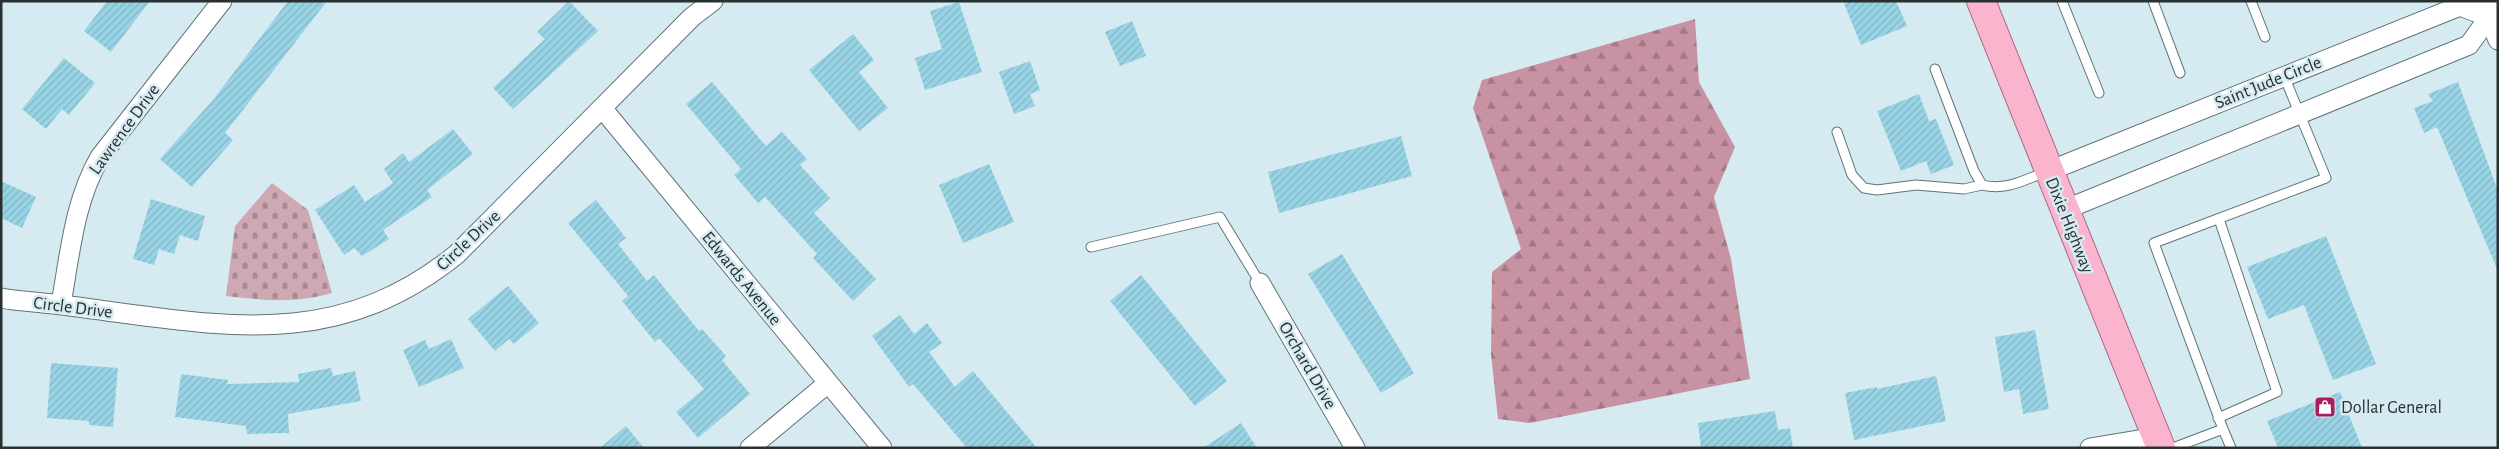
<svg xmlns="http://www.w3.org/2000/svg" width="2499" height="449" font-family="'Alegreya Sans',sans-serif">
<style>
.forest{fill:url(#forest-firs)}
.cemetery{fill:url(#cemetery-stones)}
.building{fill:url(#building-hatch)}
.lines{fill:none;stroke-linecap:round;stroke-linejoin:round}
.lane-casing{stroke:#617379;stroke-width:11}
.street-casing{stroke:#617379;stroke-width:21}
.primary-casing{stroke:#af6581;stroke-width:30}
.lane{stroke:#fff;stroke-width:9}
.street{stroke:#fff;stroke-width:19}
.primary{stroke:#fab4cd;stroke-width:28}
.labels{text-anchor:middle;stroke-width:5;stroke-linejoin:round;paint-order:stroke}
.street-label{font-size:18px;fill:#283032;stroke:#d6ebf1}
.poi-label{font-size:18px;fill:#283032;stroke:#d6ebf1;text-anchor:start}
</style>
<defs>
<pattern id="forest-firs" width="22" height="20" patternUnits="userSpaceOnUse" patternTransform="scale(1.25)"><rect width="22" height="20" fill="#c793a3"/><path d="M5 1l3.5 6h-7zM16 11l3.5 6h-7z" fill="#a27885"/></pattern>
<pattern id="cemetery-stones" width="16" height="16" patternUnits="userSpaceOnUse" patternTransform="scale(1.25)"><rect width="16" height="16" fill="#cea8b3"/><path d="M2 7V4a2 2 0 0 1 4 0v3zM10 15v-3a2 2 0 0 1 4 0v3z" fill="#a78992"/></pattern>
<pattern id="building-hatch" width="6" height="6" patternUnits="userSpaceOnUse" patternTransform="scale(1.25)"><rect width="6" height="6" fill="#98d4e5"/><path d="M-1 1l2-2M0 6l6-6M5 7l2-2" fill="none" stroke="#83b6c5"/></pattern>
</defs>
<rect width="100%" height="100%" fill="#d6ebf1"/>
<!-- forest -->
<path class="forest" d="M 1695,19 L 1699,82 L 1735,147 L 1714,197 L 1731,259 L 1750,379 L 1530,423 L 1498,419 L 1491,354 L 1492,272 L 1521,249 L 1473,108 L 1482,80 Z"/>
<!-- cemetery -->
<path class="cemetery" d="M 272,183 L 308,210 L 332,293 C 296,304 262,300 226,296 L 235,226 Z"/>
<!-- building -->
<path class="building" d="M 107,1 L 150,1 L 111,52 L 84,31 Z
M 288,1 L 327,1 L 225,133 L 233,140 L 192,187 L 160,159 L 213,100 Z
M 569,1 L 598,31 L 513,109 L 493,88 L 545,39 L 537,32 Z
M 1843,1 L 1896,1 L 1907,26 L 1861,45 Z
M 959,2 L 982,72 L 925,90 L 915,58 L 942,49 L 930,11 Z
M 1132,21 L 1146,56 L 1120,66 L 1105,32 Z
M 853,34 L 874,60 L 859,72 L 888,108 L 859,131 L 809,70 Z
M 64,58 L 95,83 L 69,115 L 62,109 L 46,129 L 22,109 Z
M 1030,61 L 1040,90 L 1030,94 L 1035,106 L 1014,114 L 999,72 Z
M 712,82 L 766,146 L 782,132 L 807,159 L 800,165 L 830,198 L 814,213 L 876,279 L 853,301 L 813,258 L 817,254 L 765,197 L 758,203 L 734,175 L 741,169 L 686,104 Z
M 2458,82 L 2498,191 L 2498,271 L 2437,127 L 2424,133 L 2414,108 L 2433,101 L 2428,94 Z
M 1919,94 L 1929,121 L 1936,119 L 1954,165 L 1931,174 L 1926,161 L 1901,171 L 1877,111 Z
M 453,129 L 473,154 L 427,190 L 432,197 L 383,230 L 389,239 L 362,256 L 354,248 L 344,255 L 315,210 L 354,185 L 365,202 L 393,183 L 384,169 L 403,153 L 409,162 Z
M 1401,136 L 1412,176 L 1279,213 L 1268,172 Z
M 989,164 L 1014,222 L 963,243 L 939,185 Z
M 1,181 L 36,197 L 22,228 L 1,218 Z
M 151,199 L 205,216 L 198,241 L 180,235 L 174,254 L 159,249 L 154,265 L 133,259 Z
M 596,200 L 626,238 L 618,244 L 647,281 L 654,275 L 699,331 L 702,329 L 726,356 L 722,360 L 750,394 L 698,438 L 676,412 L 704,389 L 659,338 L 655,342 L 622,301 L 628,296 L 568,223 Z
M 2326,236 L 2376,364 L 2333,380 L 2304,305 L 2268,319 L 2247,267 Z
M 1342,254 L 1414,373 L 1381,393 L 1308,274 Z
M 1141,275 L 1227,381 L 1195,406 L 1110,301 Z
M 508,286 L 539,323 L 514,344 L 509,339 L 495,351 L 468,319 Z
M 900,315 L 914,334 L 927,323 L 942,343 L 929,352 L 955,387 L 973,371 L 1037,448 L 967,448 L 913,384 L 909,387 L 872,336 Z
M 2035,330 L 2049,409 L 2023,414 L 2019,389 L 2004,392 L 1995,337 Z
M 451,339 L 464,368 L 419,387 L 403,350 L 425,340 L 429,349 Z
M 51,363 L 118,368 L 113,427 L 89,425 L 89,421 L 47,418 Z
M 331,368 L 333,376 L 355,371 L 361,401 L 288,414 L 289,433 L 247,434 L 246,426 L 175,417 L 181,374 L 228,380 L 227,384 L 299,382 L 298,374 Z
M 1936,376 L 1946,421 L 1854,440 L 1845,393 L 1877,387 L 1877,389 Z
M 2340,392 L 2362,448 L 2278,448 L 2267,421 Z
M 1775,411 L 1778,430 L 1790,428 L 1793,448 L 1701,448 L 1698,423 Z
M 1241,423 L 1257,448 L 1203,448 Z
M 626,426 L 644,448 L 600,448 Z"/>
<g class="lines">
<!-- lane casing -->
<g class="lane-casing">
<path id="lane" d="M 2062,1 L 2099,93
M 2153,1 L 2180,73
M 2251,1 L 2265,37
M 1935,69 L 1974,171 L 1982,185 C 2007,191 2023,180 2046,172
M 1837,132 L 1852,175 L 1864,188 L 1877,190 L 1916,185 L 1964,189 L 1982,185
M 1091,247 L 1220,217 L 1260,283
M 2218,418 L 2277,392 L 2219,219
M 2223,429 L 2154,243 L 2326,178 L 2284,76
M 2173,448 L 2223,429 L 2231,448"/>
</g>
<!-- street casing -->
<g class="street-casing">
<path id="street" d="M 2485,7 L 2498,40
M 602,108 L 882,448
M 2049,171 L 2460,6 L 2489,17
M 2064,210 L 2469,45 L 2489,17 L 2498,9
M 1260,283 L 1355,448
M 1,298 C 14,301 29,301 43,303 C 64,305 85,308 107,311 C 241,329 344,345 457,254 L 692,17 L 713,1
M 61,304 C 70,254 74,202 100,157 L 222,1
M 750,448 L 828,383
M 2090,448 L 2156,437"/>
</g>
<!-- primary casing -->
<g class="primary-casing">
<path id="primary" d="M 1981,1 L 2161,448"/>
</g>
<!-- lane -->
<use href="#lane" class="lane"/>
<!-- street -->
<use href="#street" class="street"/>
<!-- primary -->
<use href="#primary" class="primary"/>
</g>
<!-- icons -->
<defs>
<g id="shop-square" transform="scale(1.125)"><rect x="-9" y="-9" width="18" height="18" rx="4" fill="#a91d5e" stroke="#d6ebf1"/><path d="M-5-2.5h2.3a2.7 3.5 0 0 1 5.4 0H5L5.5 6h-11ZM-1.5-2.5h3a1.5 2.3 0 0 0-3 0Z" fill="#fff"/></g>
</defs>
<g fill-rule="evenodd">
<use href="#shop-square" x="2325" y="407"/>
</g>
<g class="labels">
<!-- street labels -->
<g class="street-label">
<text transform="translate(2268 82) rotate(-22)" y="6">Saint Jude Circle</text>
<text transform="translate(124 129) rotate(-54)" y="6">Lawrence Drive</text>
<text transform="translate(2070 225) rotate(68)" y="6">Dixie Highway</text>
<text transform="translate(468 240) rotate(-43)" y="6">Circle Drive</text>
<text transform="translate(742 278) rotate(51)" y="6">Edwards Avenue</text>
<text transform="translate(73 307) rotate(7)" y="6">Circle Drive</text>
<text transform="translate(1308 365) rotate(60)" y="6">Orchard Drive</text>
</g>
<!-- poi labels -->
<g class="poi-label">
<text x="2341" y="413">Dollar General</text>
</g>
</g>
<!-- border -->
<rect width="2499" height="449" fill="none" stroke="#283032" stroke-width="5"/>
</svg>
